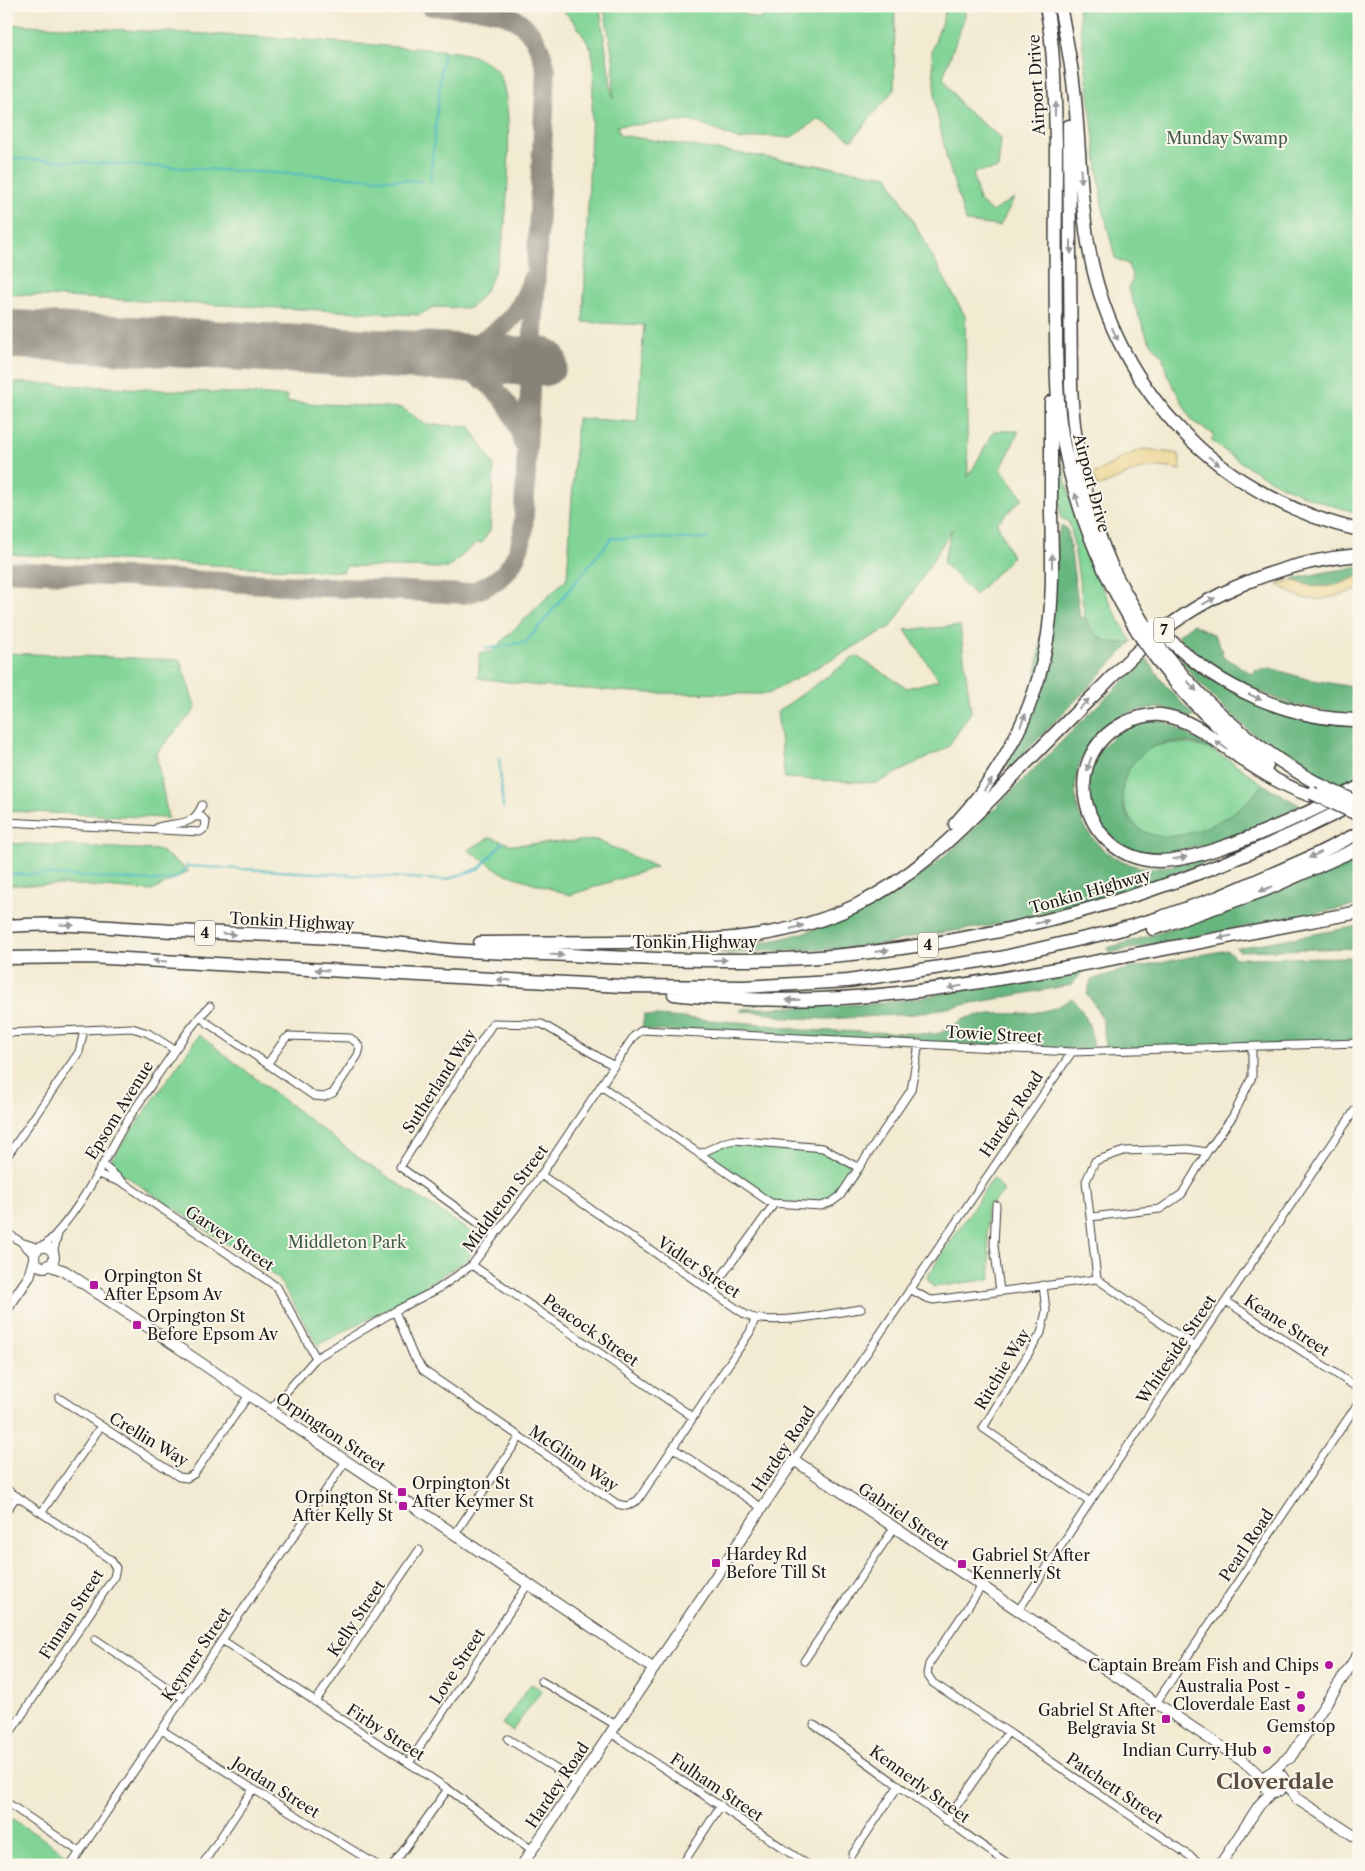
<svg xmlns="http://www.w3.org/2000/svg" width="1365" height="1871" font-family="'Libre Caslon Text',serif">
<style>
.green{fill:#81d496;stroke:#4e7859;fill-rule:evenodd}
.forest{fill:#68b67f;stroke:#42694e}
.sand{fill:#eeda9e;stroke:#857b5d}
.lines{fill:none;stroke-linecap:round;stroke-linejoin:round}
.stream{stroke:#4ab8c3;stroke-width:2}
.taxiway{stroke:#878376;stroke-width:20}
.runway{stroke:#878376;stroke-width:49}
.street-casing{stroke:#3c3b37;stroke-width:9}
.secondary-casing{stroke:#3c3b37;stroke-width:12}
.highway-casing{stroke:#3c3b37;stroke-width:15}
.street{stroke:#fff;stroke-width:7}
.secondary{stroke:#fff;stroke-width:10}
.highway{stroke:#fff;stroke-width:12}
.highway-bridge-casing{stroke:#3c3b37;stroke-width:15;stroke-linecap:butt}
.highway-bridge{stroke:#fff;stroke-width:12}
.oneway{fill:#999}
.poi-dot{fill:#b5179e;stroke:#fbf7ec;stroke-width:2}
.labels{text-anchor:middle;stroke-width:4;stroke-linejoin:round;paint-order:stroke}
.shield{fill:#fbf7ec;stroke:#5f5e5a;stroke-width:1}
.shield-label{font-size:15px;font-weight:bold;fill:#1c1c1c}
.street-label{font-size:16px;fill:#1c1c1c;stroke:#fbf7ec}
.park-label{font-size:16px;fill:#3f5c47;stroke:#fbf7ec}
.poi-label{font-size:16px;fill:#1c1c1c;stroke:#fbf7ec;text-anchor:start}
.district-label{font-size:21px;font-weight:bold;fill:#5e4f41;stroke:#fbf7ec}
</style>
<rect width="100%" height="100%" fill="#fbf7ec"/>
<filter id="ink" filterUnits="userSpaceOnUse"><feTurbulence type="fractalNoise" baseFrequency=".02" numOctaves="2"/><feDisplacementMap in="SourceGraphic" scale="10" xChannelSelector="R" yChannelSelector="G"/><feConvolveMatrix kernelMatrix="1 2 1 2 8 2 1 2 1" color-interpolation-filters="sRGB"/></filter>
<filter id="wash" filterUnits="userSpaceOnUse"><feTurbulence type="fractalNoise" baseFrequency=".0096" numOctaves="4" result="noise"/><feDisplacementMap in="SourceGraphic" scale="20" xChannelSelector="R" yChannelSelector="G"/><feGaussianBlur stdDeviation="1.12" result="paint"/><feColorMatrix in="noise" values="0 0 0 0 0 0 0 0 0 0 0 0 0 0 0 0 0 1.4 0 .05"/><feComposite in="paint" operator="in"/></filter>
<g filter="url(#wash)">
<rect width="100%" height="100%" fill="#f2ead1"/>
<!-- green -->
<path class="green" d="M 559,6 L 724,6 L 760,20 L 767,6 L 895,6 L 894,90 L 852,140 L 819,119 L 790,138 L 767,136 L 740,140 L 692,121 L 617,126 L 619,135 L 888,176 L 965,316 L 968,477 L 994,431 L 1019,431 L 1001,469 L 1023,498 L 997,523 L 1012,557 L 975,595 L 943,563 L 952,529 L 892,626 L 768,694 L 650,693 L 538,686 L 478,678 L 480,653 L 491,652 L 567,578 L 577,418 L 637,422 L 644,325 L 583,322 L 594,64 L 591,48 L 575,23 ZM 600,10 L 605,13 L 614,63 L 613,99 Z
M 947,6 L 965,6 L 965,16 L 943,77 L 962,107 L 1001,138 L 998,169 L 973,172 L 979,201 L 992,212 L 1014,198 L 1000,226 L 966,222 L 947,159 L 936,108 L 932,51 Z
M 1078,6 L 1359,6 L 1359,513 C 1304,500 1255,476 1211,440 L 1214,435 L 1192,421 L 1167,374 L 1163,357 L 1148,339 L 1128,289 L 1133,278 L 1128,264 L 1115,258 L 1102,204 Z
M 6,24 C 116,30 225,34 335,42 C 360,44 385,46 410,48 C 430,49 451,50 470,55 C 480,58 489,63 496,70 C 512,87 508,154 508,178 C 506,219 504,280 470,308 L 434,307 L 419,315 L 6,294 Z
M 6,382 L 287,396 L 287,402 L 402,408 L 425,424 L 470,427 L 494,465 L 490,530 L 482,543 L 476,543 L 448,568 L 346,566 L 343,572 L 6,554 Z
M 1054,457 L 1060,457 C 1075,522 1096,585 1132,642 C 1108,646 1095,640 1085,617 L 1071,528 L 1068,521 L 1061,518 L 1059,496 L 1056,495 Z
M 960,626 L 971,712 L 948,747 L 877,783 L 785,778 L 777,712 L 856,656 L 907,688 L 939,680 L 905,630 Z
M 6,653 L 180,660 L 196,709 L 156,753 L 168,818 L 6,811 Z
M 1175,743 C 1215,744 1231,762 1263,784 C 1248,805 1226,820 1202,829 C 1192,833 1180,838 1169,838 C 1113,838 1106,762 1156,746 C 1162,744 1169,744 1175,743 Z
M 490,837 L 513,845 L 596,840 L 656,867 L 570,895 L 503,873 L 468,850 Z
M 6,843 L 159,850 L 189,871 L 152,891 L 79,885 L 6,885 Z
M 199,1035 L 358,1157 L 480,1238 L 469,1259 L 391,1307 L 318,1345 L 279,1279 L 108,1164 Z
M 726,1142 L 823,1148 L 859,1168 L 832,1202 L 774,1204 L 699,1154 Z
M 993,1178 L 1004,1191 L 986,1210 L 991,1279 L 933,1287 L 927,1277 Z
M 531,1684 L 542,1690 L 512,1731 L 502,1724 Z
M 6,1815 L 67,1854 L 60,1865 L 6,1865 Z"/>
<!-- forest -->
<path class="forest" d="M 1061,526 L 1065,527 L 1068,532 L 1080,618 L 1085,617 C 1095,640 1108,646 1132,642 L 1010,768 L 1006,765 L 1030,715 L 1055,543 Z
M 1359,567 L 1359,576 C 1336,588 1316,590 1292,579 L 1331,571 Z
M 1193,624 L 1214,635 L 1223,651 L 1221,655 L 1252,674 L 1255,671 L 1270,668 L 1307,679 L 1359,688 L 1359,715 C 1283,708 1234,687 1177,636 Z
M 1147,659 L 1165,685 L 1194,716 L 1191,718 C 1180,713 1167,708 1155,708 C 1083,710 1048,798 1101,847 C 1112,857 1125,865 1141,867 C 1166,870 1192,860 1215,854 L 1217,858 L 1168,877 L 1095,900 L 989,926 L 911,937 L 886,944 L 832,949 L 721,953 L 722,948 C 791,942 859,919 916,879 C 945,858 969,833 995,808 C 1046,758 1094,707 1147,659 Z
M 1182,659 L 1204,676 L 1218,683 L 1359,725 L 1359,781 L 1343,790 C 1279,760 1224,715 1181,661 Z
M 1141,721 L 1165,721 L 1218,752 C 1210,749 1201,745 1192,743 C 1100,728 1096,868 1199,830 C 1224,821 1247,806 1263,784 L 1301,806 L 1267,821 L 1264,825 L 1219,841 L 1170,854 L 1138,852 L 1121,846 L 1094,819 L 1088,781 L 1099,750 L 1115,734 Z
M 1359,855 L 1359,905 L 1109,953 L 1107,948 C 1195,924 1277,894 1359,855 Z
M 1359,926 L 1359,948 L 1240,951 L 1236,948 Z
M 1227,950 L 1236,958 L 1359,957 L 1359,1043 L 1105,1050 C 1104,1023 1104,1017 1087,994 L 1091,980 L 1123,970 Z
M 1096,964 L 1082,973 L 1071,985 L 914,1014 L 827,1019 L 788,1018 L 761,1012 L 740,1011 L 742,1009 L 872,1004 L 919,998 Z
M 1072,998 C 1088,1017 1091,1026 1093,1050 L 642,1030 L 644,1015 L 762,1024 L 802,1030 L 936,1034 C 950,1031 959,1018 974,1016 C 999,1011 1026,1017 1051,1009 C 1059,1007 1066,1002 1072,998 Z"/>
<!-- sand -->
<path class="sand" d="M 1145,449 L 1179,454 L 1181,470 C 1142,461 1131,475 1097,487 L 1093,474 C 1111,466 1125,453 1145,449 Z
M 1359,576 L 1359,590 C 1323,598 1311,609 1278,584 C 1296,578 1295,583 1313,586 C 1330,589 1344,583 1359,576 Z"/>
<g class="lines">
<!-- stream -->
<path class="stream" d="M 6,158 L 420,181
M 430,180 L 443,52
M 486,649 L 526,642 L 612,538 L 708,539
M 499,757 L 503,807
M 6,875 L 40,874 L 159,881 L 177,878 L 187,866 L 445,880 L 480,868 L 503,842"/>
<!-- taxiway -->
<path class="taxiway" d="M 425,356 C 476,350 516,331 532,279
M 434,358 C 479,367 514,398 523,443
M 6,571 L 464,594 C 499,586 517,567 523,532 L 546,70 C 532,3 486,9 431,6"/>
<!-- runway -->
<path class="runway" d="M 6,334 L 543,362"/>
</g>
</g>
<g filter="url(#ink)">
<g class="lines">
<!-- street casing -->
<g class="street-casing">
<path id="street" d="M 6,822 L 200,832 L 205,828 L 206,822 L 202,817 L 196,817
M 158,827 C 178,821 193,828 202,805
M 200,1016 L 206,1022 L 314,1096 L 324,1097 L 333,1093 L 358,1055 L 360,1048 L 356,1042 L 350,1038 L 289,1036 L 285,1039 L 268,1063
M 6,1033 L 132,1028 L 148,1033 L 175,1050
M 601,1086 L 771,1203 L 821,1206 L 832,1202 L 840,1196 L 911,1090 L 919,1044
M 699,1154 L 726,1142 L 734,1140 L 823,1148 L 859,1168
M 6,1158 L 79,1052 L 84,1030
M 103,1165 L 125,1184 L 277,1287 L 316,1358
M 98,1174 L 120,1182
M 541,1175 L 746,1315 C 773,1327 830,1313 861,1309
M 996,1205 L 994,1245 L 1000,1291
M 1091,1217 L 1160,1209 L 1182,1194 L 1207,1152 L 1233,1116 L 1252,1077 L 1252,1047
M 6,1232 L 21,1242 L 34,1255
M 495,1235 L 400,1167 L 493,1023 L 542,1024 L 614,1066
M 24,1243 L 39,1248
M 43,1247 C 79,1214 101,1166 125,1124 C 135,1108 147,1092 157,1076 C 174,1052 189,1027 210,1006
M 53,1254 L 58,1234
M 472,1265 L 693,1417
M 1097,1279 L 1086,1181 L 1095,1161 L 1124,1151 L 1188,1149 L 1207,1152
M 1043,1285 L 1046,1311 L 1041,1333 L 983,1428 L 1090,1502
M 910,1289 L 926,1298 L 933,1300 L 1097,1279 L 1195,1347
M 711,1291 L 774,1204
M 1226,1301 L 1359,1389
M 395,1311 L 413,1355 L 423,1370 L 617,1504 L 627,1506 L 638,1500 L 750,1332 L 755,1319
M 59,1398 L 179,1477 L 187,1478 L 194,1474 L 249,1395
M 271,1409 L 316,1358 L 395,1311 L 438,1289 L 472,1265 L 541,1175 L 634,1036 L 642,1030 L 1072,1052 L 1359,1043
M 673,1448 L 762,1508
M 794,1460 L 1072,1052
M 6,1489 L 111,1560 L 116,1568 L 114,1577 L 6,1739
M 6,1511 L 17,1496
M 42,1512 L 101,1426
M 455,1534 L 519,1438
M 982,1586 L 929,1664 L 927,1674 L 933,1683 L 1008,1732 L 1203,1865
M 1018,1611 L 1090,1502 L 1359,1104
M 95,1639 L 183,1698
M 222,1640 L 448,1789 L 532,1850
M 804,1661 L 894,1528
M 541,1681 L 616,1725
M 315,1702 L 419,1550
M 1156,1703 L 1359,1402
M 814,1725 C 880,1771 944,1820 1010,1865
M 162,1730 L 253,1789 L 377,1865
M 611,1733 L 808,1865
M 508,1739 L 577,1782
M 409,1763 L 528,1584
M 6,1802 L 80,1852
M 946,1821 L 1008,1732
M 852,1855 L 899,1785
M 71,1865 L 222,1640 L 346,1461
M 202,1865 L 253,1789
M 393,1865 L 448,1789
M 682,1865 L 721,1805"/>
</g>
<!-- secondary casing -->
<g class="secondary-casing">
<path id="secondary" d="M34 1257a10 10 0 1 1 20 0a10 10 0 1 1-20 0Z
M 48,1265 L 65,1271 L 654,1669
M 6,1310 L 29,1277 L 34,1259
M 1273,1771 L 1285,1760 L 1290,1758 L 1359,1653
M1264 1782a10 10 0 1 1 20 0a10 10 0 1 1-20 0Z
M 1284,1783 L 1292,1790 L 1297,1799 L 1359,1839
M 522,1865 L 794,1460 L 1247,1764 L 1264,1780
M 1220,1865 L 1260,1804 L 1272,1792"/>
</g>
<!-- highway casing -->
<g class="highway-casing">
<path id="highway" d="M 1046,6 C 1055,52 1055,99 1056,146 C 1056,205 1055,264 1056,324 C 1056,357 1056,390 1060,422 C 1071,500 1099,570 1141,637
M 1060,6 C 1065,31 1070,56 1073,81 C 1080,138 1079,197 1090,254 C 1117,393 1221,498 1359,530
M 1069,126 L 1071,387 C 1074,448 1086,509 1111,565 C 1121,588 1135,609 1148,631
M 1171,641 C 1220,688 1290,720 1359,720
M 1161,649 C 1205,706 1260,753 1324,787
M 1153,654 C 1185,698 1223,734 1267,766
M 1309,795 C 1284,786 1262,773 1239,757 C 1215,740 1192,719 1161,715 C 1149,714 1135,718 1124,723 C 1055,758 1082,859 1158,861 C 1178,861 1199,855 1217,849 C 1266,833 1313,811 1359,787
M 955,824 C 1011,763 1047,686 1051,603 C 1053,574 1052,544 1051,515 C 1051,477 1051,439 1051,402
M 6,926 C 63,921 121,929 178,931 C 249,935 321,935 392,943 C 408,944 424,947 440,949 C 483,953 527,953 571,955 C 653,960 736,963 819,957 C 1008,942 1183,892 1352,805
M 1153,929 L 1265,890 L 1359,848
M 480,943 C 526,943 571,942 617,942 C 701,941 776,943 855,906 C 909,880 951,840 993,797 C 1027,762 1061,727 1096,693 C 1114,675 1131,656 1151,640 C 1208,592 1284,561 1359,555
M 6,958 L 89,957 L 622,986 L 744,987 L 848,981 L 1000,958 L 1115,931 L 1159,918 L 1219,897 L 1311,857 L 1359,833
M 674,994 C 698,997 722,998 746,999 C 862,1004 970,985 1084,964 C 1175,946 1267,929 1359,912"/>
</g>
<!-- street -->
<use href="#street" class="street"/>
<!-- secondary -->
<use href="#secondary" class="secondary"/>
<!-- highway -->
<use href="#highway" class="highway"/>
<!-- highway-bridge casing -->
<g class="highway-bridge-casing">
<path id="highway-bridge" d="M 1155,625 L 1171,641
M 1148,631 L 1161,649
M 1141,637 L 1153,654
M 1324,787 L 1359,803
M 1312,793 L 1359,815"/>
</g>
<!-- highway-bridge -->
<use href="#highway-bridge" class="highway-bridge"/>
</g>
<!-- one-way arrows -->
<defs><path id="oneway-solid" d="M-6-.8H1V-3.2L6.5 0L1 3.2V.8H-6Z" transform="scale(1.25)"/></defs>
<g class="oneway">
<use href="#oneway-solid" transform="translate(1055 109) rotate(-90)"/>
<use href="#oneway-solid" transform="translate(1081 176) rotate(86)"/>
<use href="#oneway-solid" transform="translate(1071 247) rotate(90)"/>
<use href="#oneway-solid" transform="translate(1115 334) rotate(65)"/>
<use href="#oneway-solid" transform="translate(1214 461) rotate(39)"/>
<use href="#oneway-solid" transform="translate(1077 500) rotate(-107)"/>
<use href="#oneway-solid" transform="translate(1052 561) rotate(-90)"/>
<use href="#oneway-solid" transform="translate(1209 601) rotate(-28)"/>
<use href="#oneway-solid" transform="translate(1192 686) rotate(47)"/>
<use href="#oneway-solid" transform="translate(1255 697) rotate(25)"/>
<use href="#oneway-solid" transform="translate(1084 704) rotate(-46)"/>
<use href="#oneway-solid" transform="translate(1023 720) rotate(-67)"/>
<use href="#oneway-solid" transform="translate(1221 745) rotate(-145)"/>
<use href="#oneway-solid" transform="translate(1089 764) rotate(109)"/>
<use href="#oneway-solid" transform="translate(988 785) rotate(-55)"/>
<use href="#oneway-solid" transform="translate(1315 855) rotate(155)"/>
<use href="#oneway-solid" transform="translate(1180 858) rotate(-10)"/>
<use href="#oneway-solid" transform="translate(1266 889) rotate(158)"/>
<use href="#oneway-solid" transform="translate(1042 922) rotate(-14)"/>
<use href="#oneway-solid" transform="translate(67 925) rotate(3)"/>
<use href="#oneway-solid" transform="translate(797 927) rotate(-15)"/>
<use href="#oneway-solid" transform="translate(229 934) rotate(3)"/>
<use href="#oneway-solid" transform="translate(1225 937) rotate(169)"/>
<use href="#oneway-solid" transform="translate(882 951) rotate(-7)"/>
<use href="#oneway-solid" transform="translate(557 955) rotate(3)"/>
<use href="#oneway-solid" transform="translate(720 960)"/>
<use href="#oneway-solid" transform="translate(160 961) rotate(-177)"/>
<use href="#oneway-solid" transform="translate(322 970) rotate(-177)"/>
<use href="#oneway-solid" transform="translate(504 980) rotate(-177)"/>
<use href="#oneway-solid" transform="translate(955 987) rotate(171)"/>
<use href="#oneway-solid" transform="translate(793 1000) rotate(179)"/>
</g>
</g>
<!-- markers -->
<g class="poi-dot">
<rect x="89" y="1280" width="10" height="10" rx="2.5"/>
<rect x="132" y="1320" width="10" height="10" rx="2.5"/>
<rect x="397" y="1487" width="10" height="10" rx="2.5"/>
<rect x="398" y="1501" width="10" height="10" rx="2.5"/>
<rect x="711" y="1558" width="10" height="10" rx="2.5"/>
<rect x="957" y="1559" width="10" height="10" rx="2.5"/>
<circle cx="1329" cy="1665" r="5"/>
<circle cx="1301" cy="1695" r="5"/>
<circle cx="1301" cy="1708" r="5"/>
<rect x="1161" y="1714" width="10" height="10" rx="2.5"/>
<circle cx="1267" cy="1750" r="5"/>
</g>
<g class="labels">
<!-- shield labels -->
<g class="shield">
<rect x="1154" y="617.5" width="20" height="25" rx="4"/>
<rect x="195" y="920.5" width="20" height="25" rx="4"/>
<rect x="918" y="932.5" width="20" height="25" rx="4"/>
</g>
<g class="shield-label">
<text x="1164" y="635">7</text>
<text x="205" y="938">4</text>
<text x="928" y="950">4</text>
</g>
<!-- street labels -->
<g class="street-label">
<text transform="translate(1036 85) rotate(-93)" y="6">Airport Drive</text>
<text transform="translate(1092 483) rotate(75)" y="6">Airport Drive</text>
<text transform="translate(1090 891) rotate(-16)" y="6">Tonkin Highway</text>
<text transform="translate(292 921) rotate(3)" y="6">Tonkin Highway</text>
<text x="695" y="948">Tonkin Highway</text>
<text transform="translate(994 1034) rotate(3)" y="6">Towie Street</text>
<text transform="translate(439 1081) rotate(-57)" y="6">Sutherland Way</text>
<text transform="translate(119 1110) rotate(-58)" y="6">Epsom Avenue</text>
<text transform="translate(1011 1114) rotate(-56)" y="6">Hardey Road</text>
<text transform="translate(505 1198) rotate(-53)" y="6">Middleton Street</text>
<text transform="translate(230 1238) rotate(34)" y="6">Garvey Street</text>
<text transform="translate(699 1267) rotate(34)" y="6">Vidler Street</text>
<text transform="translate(1287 1325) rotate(33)" y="6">Keane Street</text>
<text transform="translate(591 1330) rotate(35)" y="6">Peacock Street</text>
<text transform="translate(1176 1349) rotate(-56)" y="6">Whiteside Street</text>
<text transform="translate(1002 1369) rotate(-59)" y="6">Ritchie Way</text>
<text transform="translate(331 1432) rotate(34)" y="6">Orpington Street</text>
<text transform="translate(149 1439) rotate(31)" y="6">Crellin Way</text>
<text transform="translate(783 1449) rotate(-56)" y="6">Hardey Road</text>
<text transform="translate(574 1458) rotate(34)" y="6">McGlinn Way</text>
<text transform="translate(904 1516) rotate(34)" y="6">Gabriel Street</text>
<text transform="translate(1246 1545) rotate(-56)" y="6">Pearl Road</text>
<text transform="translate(71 1614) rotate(-57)" y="6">Finnan Street</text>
<text transform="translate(356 1618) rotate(-56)" y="6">Kelly Street</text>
<text transform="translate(196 1654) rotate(-56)" y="6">Keymer Street</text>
<text transform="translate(457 1666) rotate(-57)" y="6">Love Street</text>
<text transform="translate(386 1732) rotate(33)" y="6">Firby Street</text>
<text transform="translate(920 1784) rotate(36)" y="6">Kennerly Street</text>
<text transform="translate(557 1785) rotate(-56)" y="6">Hardey Road</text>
<text transform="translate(276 1787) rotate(32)" y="6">Jordan Street</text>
<text transform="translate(717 1787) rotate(34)" y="6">Fulham Street</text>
<text transform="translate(1115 1788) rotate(34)" y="6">Patchett Street</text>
</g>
<!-- park labels -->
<g class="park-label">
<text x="1227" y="144">Munday Swamp</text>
<text x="347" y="1248">Middleton Park</text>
</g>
<!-- poi labels -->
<g class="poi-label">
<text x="104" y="1282">Orpington St<tspan x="104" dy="18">After Epsom Av</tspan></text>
<text x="147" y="1322">Orpington St<tspan x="147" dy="18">Before Epsom Av</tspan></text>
<text x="412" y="1489">Orpington St<tspan x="412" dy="18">After Keymer St</tspan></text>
<text x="393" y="1503" text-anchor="end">Orpington St<tspan x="393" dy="18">After Kelly St</tspan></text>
<text x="726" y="1560">Hardey Rd<tspan x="726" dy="18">Before Till St</tspan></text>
<text x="972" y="1561">Gabriel St After<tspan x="972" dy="18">Kennerly St</tspan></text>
<text x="1319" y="1671" text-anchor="end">Captain Bream Fish and Chips</text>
<text x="1291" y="1692" text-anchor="end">Australia Post -<tspan x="1291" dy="18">Cloverdale East</tspan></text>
<text x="1156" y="1716" text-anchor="end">Gabriel St After<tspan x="1156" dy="18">Belgravia St</tspan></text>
<text x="1301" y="1732" text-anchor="middle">Gemstop</text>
<text x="1257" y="1756" text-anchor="end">Indian Curry Hub</text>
</g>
<!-- district labels -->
<g class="district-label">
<text x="1275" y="1789">Cloverdale</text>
</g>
</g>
<!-- margin -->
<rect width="1365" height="1871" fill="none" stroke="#fbf7ec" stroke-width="25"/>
</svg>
